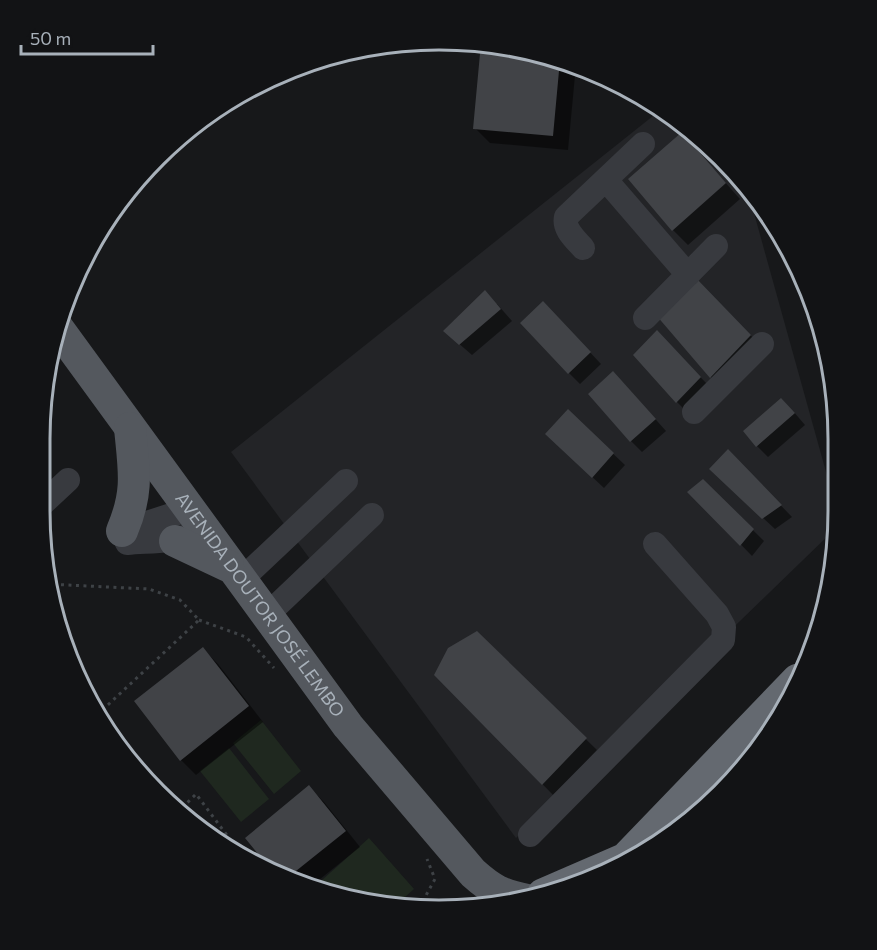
<svg xmlns="http://www.w3.org/2000/svg" width="877" height="950" font-family="Commissioner,sans-serif">
<style>
.built{fill:#232427}
.green{fill:#1f281f}
.shadow{fill:#0007}
.building{fill:#414347}
.lines{fill:none;stroke-linecap:round;stroke-linejoin:round}
.path{stroke:#3e4246;stroke-width:3;stroke-dasharray:3 4.5;stroke-linecap:butt}
.minor{stroke:#383a3f;stroke-width:24}
.major{stroke:#54585e;stroke-width:32}
.highway{stroke:#646970;stroke-width:33}
.labels{text-anchor:middle;stroke-width:6;stroke-linejoin:round;paint-order:stroke}
.street-label{font-size:18px;fill:#a8b1ba;stroke:#121315}
.rim{fill:none;stroke:#a8b1ba;stroke-width:3}
</style>
<rect width="100%" height="100%" fill="#17181a"/>
<!-- built -->
<path class="built" d="M 663,108 L 721,156 L 747,188 L 833,497 L 834,530 L 516,838 L 231,452 Z"/>
<!-- green -->
<path class="green" d="M 261,720 L 301,771 L 274,794 L 233,743 Z
M 229,748 L 269,799 L 241,822 L 200,771 Z
M 369,838 L 414,889 L 396,905 L 335,897 L 312,889 Z"/>
<!-- shadow -->
<path class="shadow" d="M 482,43 L 517,47 L 576,65 L 568,150 L 490,143 L 475,128 Z
M 682,134 L 740,199 L 688,245 L 673,230 Z
M 695,279 L 762,347 L 722,388 L 711,377 Z
M 497,304 L 512,321 L 472,355 L 457,342 Z
M 554,314 L 601,364 L 580,384 L 569,373 Z
M 657,333 L 712,389 L 688,413 L 677,402 Z
M 624,384 L 666,431 L 642,452 L 631,441 Z
M 568,411 L 625,465 L 604,488 L 558,445 Z
M 793,411 L 805,425 L 768,457 L 757,446 Z
M 739,462 L 792,517 L 775,529 L 723,481 Z
M 703,481 L 764,541 L 752,556 L 690,492 Z
M 477,633 L 597,750 L 554,796 L 436,675 Z
M 203,649 L 218,664 L 263,722 L 196,775 L 181,760 Z
M 309,787 L 324,802 L 360,847 L 309,888 L 277,876 Z"/>
<!-- building -->
<path class="building" d="M 481,43 L 517,47 L 560,60 L 553,136 L 473,129 Z
M 682,132 L 726,183 L 672,231 L 628,179 Z
M 695,277 L 751,335 L 710,378 L 656,315 Z
M 485,290 L 501,309 L 459,345 L 443,331 Z
M 543,301 L 591,352 L 568,374 L 520,323 Z
M 657,330 L 701,377 L 676,403 L 633,355 Z
M 613,371 L 656,419 L 630,442 L 588,394 Z
M 781,398 L 795,413 L 756,447 L 743,431 Z
M 568,409 L 614,453 L 592,478 L 545,434 Z
M 728,449 L 782,505 L 762,519 L 709,469 Z
M 703,479 L 754,529 L 740,546 L 687,492 Z
M 477,631 L 587,738 L 542,785 L 434,675 L 448,648 Z
M 203,647 L 249,706 L 180,761 L 134,701 Z
M 309,785 L 346,831 L 286,879 L 275,875 L 245,838 Z"/>
<g class="lines">
<!-- path -->
<path class="path" d="M 46,584 L 149,589 L 180,600 L 199,620 L 97,715
M 199,620 L 246,637 L 274,668
M 177,813 L 196,794 L 244,858
M 419,908 L 435,879 L 427,859"/>
<!-- minor -->
<path class="minor" d="M 606,180 L 688,275
M 583,248 C 575,239 563,229 566,217 L 643,144
M 645,318 L 716,246
M 694,412 L 762,344
M 39,507 L 68,480
M 190,509 L 122,531 L 127,543 C 149,541 171,542 192,535
M 241,580 L 346,481
M 267,615 L 372,515
M 530,835 L 723,640 L 724,627 L 717,614 L 655,544"/>
<!-- major -->
<g class="major">
<path id="s1" d="M 57,327 L 348,726 L 473,873 C 492,890 502,895 527,900"/>
<path d="M 122,531 C 139,491 134,470 130,428"/>
<path d="M 175,541 L 228,566"/>
</g>
<!-- highway -->
<path class="highway" d="M 619,866 L 798,680
M 543,895 L 626,859"/>
</g>
<g class="labels">
<!-- street labels -->
<g class="street-label">
<text dy="6" stroke="none"><textPath href="#s1" startOffset="344">AVENIDA DOUTOR JOSÉ LEMBO</textPath></text>
</g>
</g>
<!-- crop -->
<path d="M0 0H877V950H0ZM439 50H439A389 389 0 0 1 828 439V511A389 389 0 0 1 439 900H439A389 389 0 0 1 50 511V439A389 389 0 0 1 439 50Z" fill="#121315" fill-rule="evenodd"/>
<path class="rim" d="M439 50H439A389 389 0 0 1 828 439V511A389 389 0 0 1 439 900H439A389 389 0 0 1 50 511V439A389 389 0 0 1 439 50Z"/>
<!-- scale -->
<path d="M21 45v9h132v-9" fill="none" stroke="#a8b1ba" stroke-width="3"/>
<text x="30" y="45" font-size="18" fill="#a8b1ba" stroke="#121315" stroke-width="4.5" paint-order="stroke">50 m</text>
</svg>
